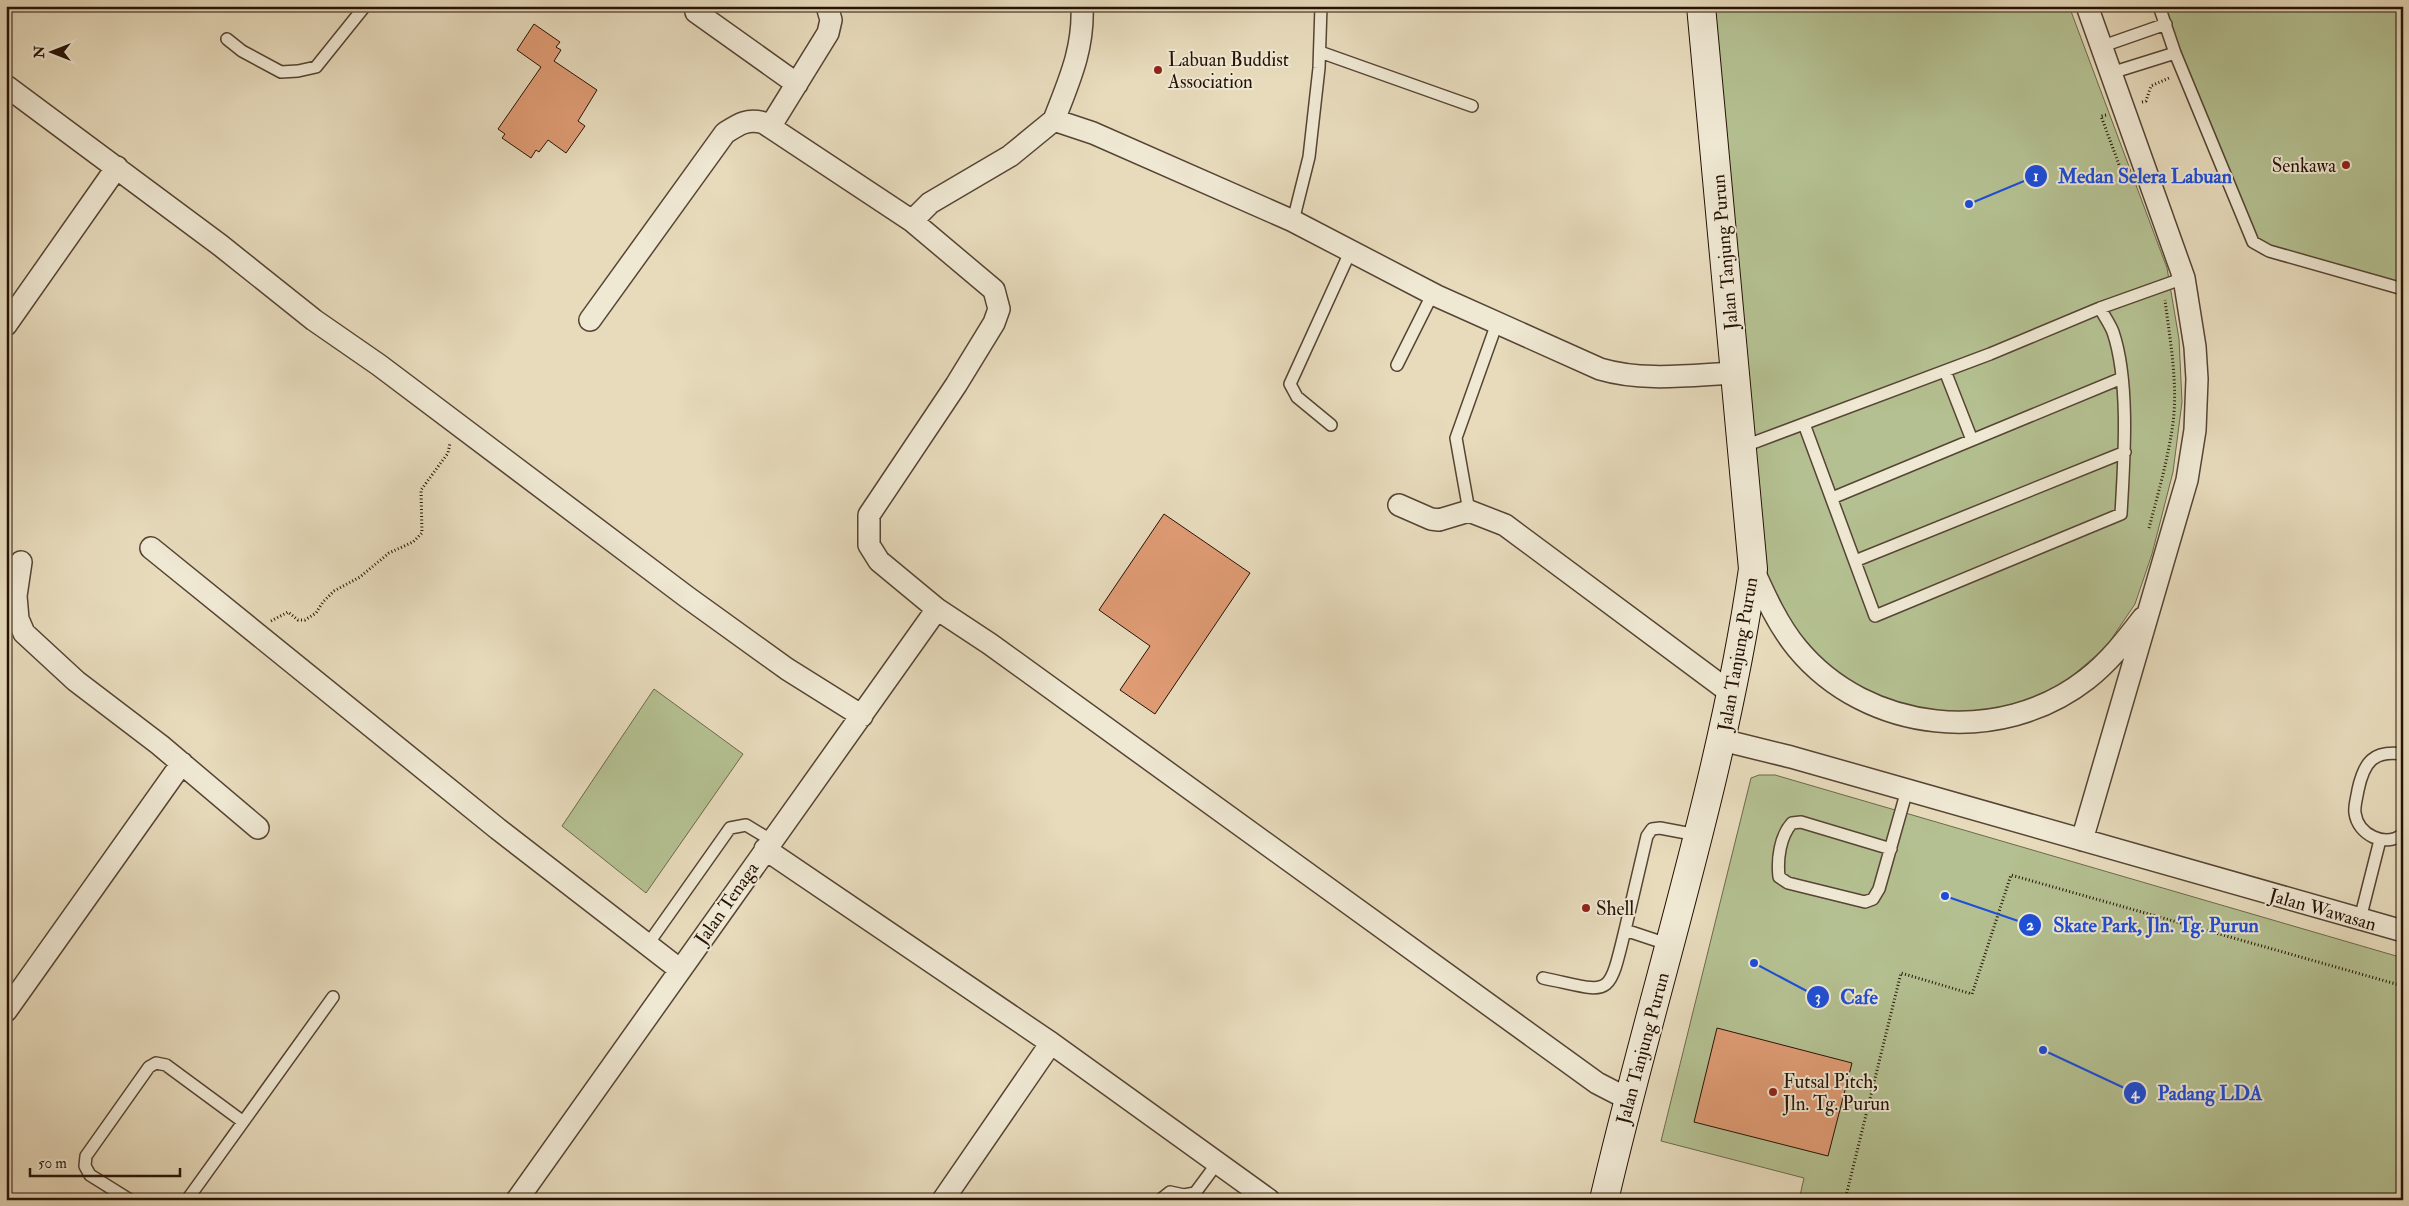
<svg xmlns="http://www.w3.org/2000/svg" width="2409" height="1206" font-family="'IM FELL Double Pica',serif">
<style>
.green{fill:#b4c091;stroke:#6d694c}
.building{fill:#df9b74;stroke:#261206}
.lines{fill:none;stroke-linecap:round;stroke-linejoin:round}
.lane-casing{stroke:#564434;stroke-width:14}
.street-casing{stroke:#564434;stroke-width:24}
.secondary-casing{stroke:#261206;stroke-width:30}
.path{stroke:#261206;stroke-width:3;stroke-dasharray:1 2.5;stroke-linecap:butt}
.lane{stroke:#efe8d3;stroke-width:11}
.street{stroke:#efe8d3;stroke-width:21}
.secondary{stroke:#efe8d3;stroke-width:28}
.poi-dot{fill:#8f2418;stroke:#efe8d3;stroke-width:2}
.labels{text-anchor:middle;stroke-width:4;stroke-linejoin:round;paint-order:stroke}
.poi-label{font-size:19px;fill:#261206;stroke:#efe8d3;text-anchor:start}
.street-label{font-size:19px;fill:#261206;stroke:#efe8d3}
.leader{fill:none;stroke:#1d4ed8;stroke-width:2}
.callout-dot{fill:#1d4ed8;stroke:#efe8d3;stroke-width:2}
.mark-label{font-size:15px;text-anchor:middle;font-weight:bold;fill:#fff}
.callout-label{font-size:20px;text-anchor:middle;font-weight:bold;fill:#1d4ed8;stroke:#efe8d3;stroke-width:4;stroke-linejoin:round;paint-order:stroke}
</style>
<rect width="100%" height="100%" fill="#e7dbbc"/>
<filter id="stains"><feTurbulence type="fractalNoise" baseFrequency=".004" numOctaves="4"/><feColorMatrix values="0 0 0 0 .2 0 0 0 0 .09 0 0 0 0 .02 0 0 0 .5 -.17"/></filter>
<radialGradient id="worn" r=".72"><stop offset=".6" stop-color="#630" stop-opacity="0"/><stop offset="1" stop-color="#630" stop-opacity=".3"/></radialGradient>
<!-- green -->
<path class="green" d="M 1712,6 L 2069,6 L 2167,268 L 2179,339 L 2182,402 L 2173,472 L 2152,554 L 2135,604 L 2106,647 L 2072,676 L 2045,694 L 2015,705 L 1974,713 L 1936,712 L 1893,704 L 1844,679 L 1805,645 L 1776,604 L 1761,565 Z
M 2159,6 L 2403,6 L 2403,292 L 2269,251 L 2244,223 Z
M 654,689 L 743,754 L 646,893 L 562,826 Z
M 1759,775 L 1775,775 L 2403,958 L 2403,1200 L 1799,1200 L 1804,1178 L 1661,1141 L 1751,778 Z"/>
<!-- building -->
<path class="building" d="M 534,24 L 560,42 L 556,47 L 561,50 L 554,61 L 597,90 L 578,121 L 585,126 L 566,153 L 548,140 L 539,152 L 536,150 L 531,158 L 502,138 L 505,134 L 498,129 L 541,67 L 517,50 Z
M 1164,514 L 1250,573 L 1155,714 L 1120,690 L 1150,646 L 1099,610 Z
M 1717,1028 L 1852,1063 L 1828,1156 L 1694,1122 Z"/>
<g class="lines">
<!-- lane casing -->
<g class="lane-casing">
<path id="lane" d="M 2159,6 L 2175,53 L 2253,242 L 2269,251 L 2403,289
M 227,39 L 242,51 L 281,72 L 298,71 L 316,67 L 365,6
M 2103,46 L 2166,24
M 1320,52 L 1472,106
M 2111,73 L 2175,53
M 1293,221 L 1309,157 L 1319,68 L 1321,6
M 1397,365 L 1433,293
M 1945,371 L 1972,440
M 1804,424 L 1875,616 L 2121,514 C 2124,461 2130,382 2113,332 C 2110,324 2104,316 2100,308
M 1331,425 L 1297,397 L 1290,384 L 1351,250
M 1742,447 L 1990,354 L 2100,308 L 2184,278
M 1832,498 L 2122,378
M 1469,511 L 1456,438 L 1497,323
M 1855,561 L 2125,452
M 2403,754 C 2373,750 2364,762 2358,790 C 2357,797 2354,806 2355,813 C 2358,835 2385,848 2403,834
M 1891,849 L 1801,822 L 1792,823 C 1780,836 1777,859 1779,877 L 1788,883 L 1865,902 L 1873,899 L 1879,889 L 1907,790
M 2360,919 L 2380,840
M 648,944 L 730,828 L 746,825 L 771,840
M 1670,945 L 1625,930 L 1647,836 L 1652,829 L 1660,828 L 1697,835
M 1543,978 C 1611,992 1608,1001 1625,930
M 130,1200 L 90,1175 L 85,1166 L 86,1156 L 149,1067 L 156,1063 L 166,1065 L 242,1121
M 187,1200 L 333,997
M 1160,1200 L 1170,1192 L 1184,1195 L 1195,1193 L 1218,1162"/>
</g>
<!-- street casing -->
<g class="street-casing">
<path id="street" d="M 695,6 L 696,12 L 797,84
M 6,86 L 220,245 L 314,320 L 379,365 L 687,597 L 787,669 L 862,716
M 1054,120 C 1069,81 1084,49 1082,6
M 770,127 L 828,33 L 831,20 L 827,6
M 590,320 L 725,133 C 739,124 748,118 764,123 L 912,221
M 6,325 L 117,167
M 1399,505 L 1431,519 L 1439,520 L 1469,511 L 1505,525 L 1731,693
M 151,548 L 498,829 L 679,969
M 21,562 L 16,596 L 18,619 L 24,633 L 76,681 L 160,745 L 258,828
M 1753,569 C 1765,596 1778,625 1797,648 C 1867,733 2000,747 2087,679 C 2109,662 2126,640 2143,618
M 1722,740 L 1791,757 L 2403,931
M 2082,840 L 2187,480 L 2195,430 L 2197,379 L 2195,347 L 2184,278 L 2087,6
M 765,849 L 1051,1043 L 1269,1200
M 6,1011 L 182,763
M 1628,1099 L 1597,1083 L 990,644 L 937,609 L 879,561 L 869,545 L 869,515 L 956,385 L 994,323 L 999,309 L 994,290 L 912,221 L 930,203 L 1010,156 L 1054,120 L 1093,133 L 1293,221 L 1437,296 L 1600,369 C 1644,382 1691,375 1736,373
M 517,1200 L 937,609
M 943,1200 L 1051,1043"/>
</g>
<!-- secondary casing -->
<g class="secondary-casing">
<path id="secondary" d="M 1604,1200 C 1653,989 1722,783 1753,569 L 1701,6"/>
</g>
<!-- path -->
<path class="path" d="M 2142,102 L 2146,101 L 2151,86 L 2169,78
M 2106,115 L 2101,116 L 2124,178
M 2149,528 C 2158,494 2168,459 2173,423 C 2178,383 2170,340 2165,300
M 271,621 L 288,612 L 298,620 L 305,620 L 316,613 L 323,602 L 334,591 L 360,577 L 389,553 L 413,542 L 422,533 L 421,490 L 448,453 L 450,443
M 1845,1200 L 1901,973 L 1972,994 L 2011,875 L 2403,986"/>
<!-- lane -->
<use href="#lane" class="lane"/>
<!-- street -->
<use href="#street" class="street"/>
<!-- secondary -->
<use href="#secondary" class="secondary"/>
</g>
<!-- markers -->
<g class="poi-dot">
<circle cx="1158" cy="70" r="5"/>
<circle cx="2346" cy="165" r="5"/>
<circle cx="1586" cy="908" r="5"/>
<circle cx="1773" cy="1092" r="5"/>
</g>
<g class="labels">
<!-- poi labels -->
<g class="poi-label">
<text x="1168" y="66">Labuan Buddist<tspan x="1168" dy="22">Association</tspan></text>
<text x="2336" y="172" text-anchor="end">Senkawa</text>
<text x="1596" y="915">Shell</text>
<text x="1783" y="1088">Futsal Pitch,<tspan x="1783" dy="22">Jln. Tg. Purun</tspan></text>
</g>
<!-- street labels -->
<g class="street-label">
<text transform="translate(1724 252) rotate(-95)" y="7">Jalan Tanjung Purun</text>
<text transform="translate(1737 654) rotate(-80)" y="7">Jalan Tanjung Purun</text>
<text transform="translate(726 903) rotate(-55)" y="7">Jalan Tenaga</text>
<text transform="translate(2323 909) rotate(16)" y="7">Jalan Wawasan</text>
<text transform="translate(1642 1048) rotate(-75)" y="7">Jalan Tanjung Purun</text>
</g>
</g>
<!-- callouts -->
<path class="leader" d="M1969 204L2036 176M1945 896L2030 925M1754 963L1818 997M2043 1050L2135 1093"/>
<g class="callout-dot">
<circle cx="1969" cy="204" r="5"/>
<circle cx="1945" cy="896" r="5"/>
<circle cx="1754" cy="963" r="5"/>
<circle cx="2043" cy="1050" r="5"/>
<circle cx="2036" cy="176" r="12"/>
<circle cx="2030" cy="925" r="12"/>
<circle cx="1818" cy="997" r="12"/>
<circle cx="2135" cy="1093" r="12"/>
</g>
<g class="mark-label">
<text x="2036" y="181">1</text>
<text x="2030" y="930">2</text>
<text x="1818" y="1002">3</text>
<text x="2135" y="1098">4</text>
</g>
<g class="callout-label">
<text x="2145" y="183">Medan Selera Labuan</text>
<text x="2156" y="932">Skate Park, Jln. Tg. Purun</text>
<text x="1859" y="1004">Cafe</text>
<text x="2210" y="1100">Padang LDA</text>
</g>
<!-- margin -->
<rect width="2409" height="1206" fill="none" stroke="#e7dbbc" stroke-width="25"/>
<rect x="8" y="8" width="2394" height="1191" fill="none" stroke="#261206" stroke-width="2.5"/>
<rect x="12" y="12" width="2384" height="1181" fill="none" stroke="#261206"/>
<!-- north arrow -->
<g transform="translate(52 52) rotate(270)" stroke="#efe8d3" stroke-width="4" paint-order="stroke">
<path d="M0-4L9 19L0 12L-9 19Z" fill="#261206"/>
<text y="-8" font-size="14" font-weight="bold" text-anchor="middle" fill="#261206">N</text>
</g>
<!-- scale -->
<path d="M30 1168v8h150v-8" fill="none" stroke="#261206" stroke-width="2.5"/>
<text x="38" y="1168" font-size="15" fill="#261206" stroke="#efe8d3" stroke-width="4" paint-order="stroke">50 m</text>
<rect width="100%" height="100%" filter="url(#stains)"/>
<rect width="100%" height="100%" fill="url(#worn)"/>
</svg>
